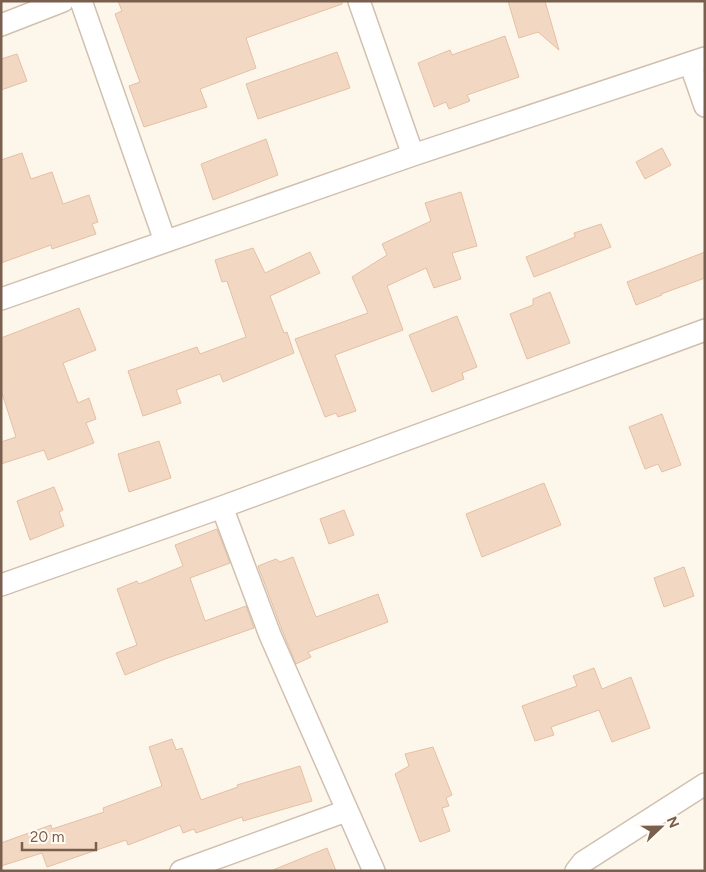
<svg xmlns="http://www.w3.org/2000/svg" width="706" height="872" font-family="Figtree,sans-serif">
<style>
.building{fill:#f2d8c3;stroke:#e5bfa3}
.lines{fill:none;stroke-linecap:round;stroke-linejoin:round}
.minor-casing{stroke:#d0c0b0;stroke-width:24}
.minor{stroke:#fff;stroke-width:21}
</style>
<rect width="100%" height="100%" fill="#fdf7eb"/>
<!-- building -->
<path class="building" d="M 118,1 L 342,1 L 342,4 L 246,38 L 256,68 L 200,89 L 207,107 L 144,127 L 129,86 L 140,82 L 115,14 L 122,11 Z
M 508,1 L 545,1 L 559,50 L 538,32 L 519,38 Z
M 505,36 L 519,77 L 467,95 L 470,101 L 449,109 L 446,102 L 434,107 L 418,63 L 450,50 L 452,55 Z
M 337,52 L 350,88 L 258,119 L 246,84 Z
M 17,54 L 27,81 L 1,90 L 1,59 Z
M 266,139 L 278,175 L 213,200 L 201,164 Z
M 662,148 L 671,165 L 645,179 L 636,162 Z
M 22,153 L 31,179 L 52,172 L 63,204 L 89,195 L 98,222 L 92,224 L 96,234 L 52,249 L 51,245 L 1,263 L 1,160 Z
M 461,192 L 477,246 L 452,253 L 461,279 L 434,288 L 426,268 L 387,286 L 403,330 L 335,355 L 356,411 L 338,417 L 336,413 L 325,417 L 295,339 L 368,313 L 352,277 L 387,255 L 382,244 L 431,221 L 425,203 Z
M 601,224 L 611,247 L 534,277 L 526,257 L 575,237 L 574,233 Z
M 253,248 L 265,273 L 310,252 L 320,273 L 270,296 L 284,333 L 287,332 L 294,353 L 223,382 L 220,374 L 176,390 L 181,403 L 143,416 L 128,371 L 197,347 L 200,354 L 246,337 L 227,281 L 222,282 L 215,260 Z
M 705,252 L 705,278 L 661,294 L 662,295 L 636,305 L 627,282 Z
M 550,292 L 570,343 L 527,359 L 510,314 L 533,305 L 533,299 Z
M 79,308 L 96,350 L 63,363 L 78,403 L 89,398 L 96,419 L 86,423 L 94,443 L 48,460 L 44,450 L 1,464 L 1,442 L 16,437 L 1,390 L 1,338 Z
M 457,316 L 477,367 L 462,373 L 464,379 L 432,392 L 409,335 Z
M 662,414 L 681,465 L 662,472 L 658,464 L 645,469 L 629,427 Z
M 159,441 L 171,478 L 129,492 L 118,454 Z
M 544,483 L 561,525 L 482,557 L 466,514 Z
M 54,487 L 63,510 L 59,512 L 64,526 L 30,540 L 17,501 Z
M 344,510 L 354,535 L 329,544 L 320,519 Z
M 217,529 L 230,563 L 190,578 L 205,621 L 246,606 L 254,628 L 165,659 L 125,675 L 116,653 L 137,645 L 117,589 L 137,581 L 139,584 L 183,566 L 175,545 Z
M 293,557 L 316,617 L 378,594 L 388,622 L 308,652 L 311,657 L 296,664 L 282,630 L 258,566 L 276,559 L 280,562 Z
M 684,567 L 694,596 L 664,607 L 654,578 Z
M 594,668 L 602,689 L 631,677 L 650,728 L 612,742 L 599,710 L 551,727 L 554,735 L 535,741 L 522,706 L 577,686 L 573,676 Z
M 172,739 L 176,750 L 182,748 L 201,800 L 238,787 L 237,785 L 300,766 L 312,801 L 243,821 L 242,817 L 196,833 L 194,829 L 183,833 L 180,825 L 128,845 L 126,840 L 47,867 L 42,853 L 1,866 L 1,843 L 51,825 L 52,829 L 104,812 L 103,808 L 162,786 L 149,747 Z
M 433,747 L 452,795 L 446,798 L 449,806 L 442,808 L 450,831 L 420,842 L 395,774 L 409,766 L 405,754 Z
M 327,848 L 336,871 L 273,871 L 273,870 Z"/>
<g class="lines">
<!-- minor casing -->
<g class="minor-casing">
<path id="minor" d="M 81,1 L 165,241
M 359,1 L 413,155
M 1,25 L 63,1
M 690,63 L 705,106
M 1,299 L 413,155 L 705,58
M 222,507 L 270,635 L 374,871
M 1,585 L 222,507 L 705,330
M 181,871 L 346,811
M 576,871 L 583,862 L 705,784"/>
</g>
<!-- minor -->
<use href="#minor" class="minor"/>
</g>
<!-- border -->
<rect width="706" height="872" fill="none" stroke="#795f4d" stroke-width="5"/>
<!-- north arrow -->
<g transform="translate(661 827) rotate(68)" stroke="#fffaf2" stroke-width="4" paint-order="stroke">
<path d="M0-4L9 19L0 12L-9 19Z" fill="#795f4d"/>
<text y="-8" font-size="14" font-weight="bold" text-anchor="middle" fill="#795f4d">N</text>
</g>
<!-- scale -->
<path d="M22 842v8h74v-8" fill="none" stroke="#795f4d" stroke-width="2.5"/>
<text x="30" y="842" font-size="15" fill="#795f4d" stroke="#fffaf2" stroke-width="4" paint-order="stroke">20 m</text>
</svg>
